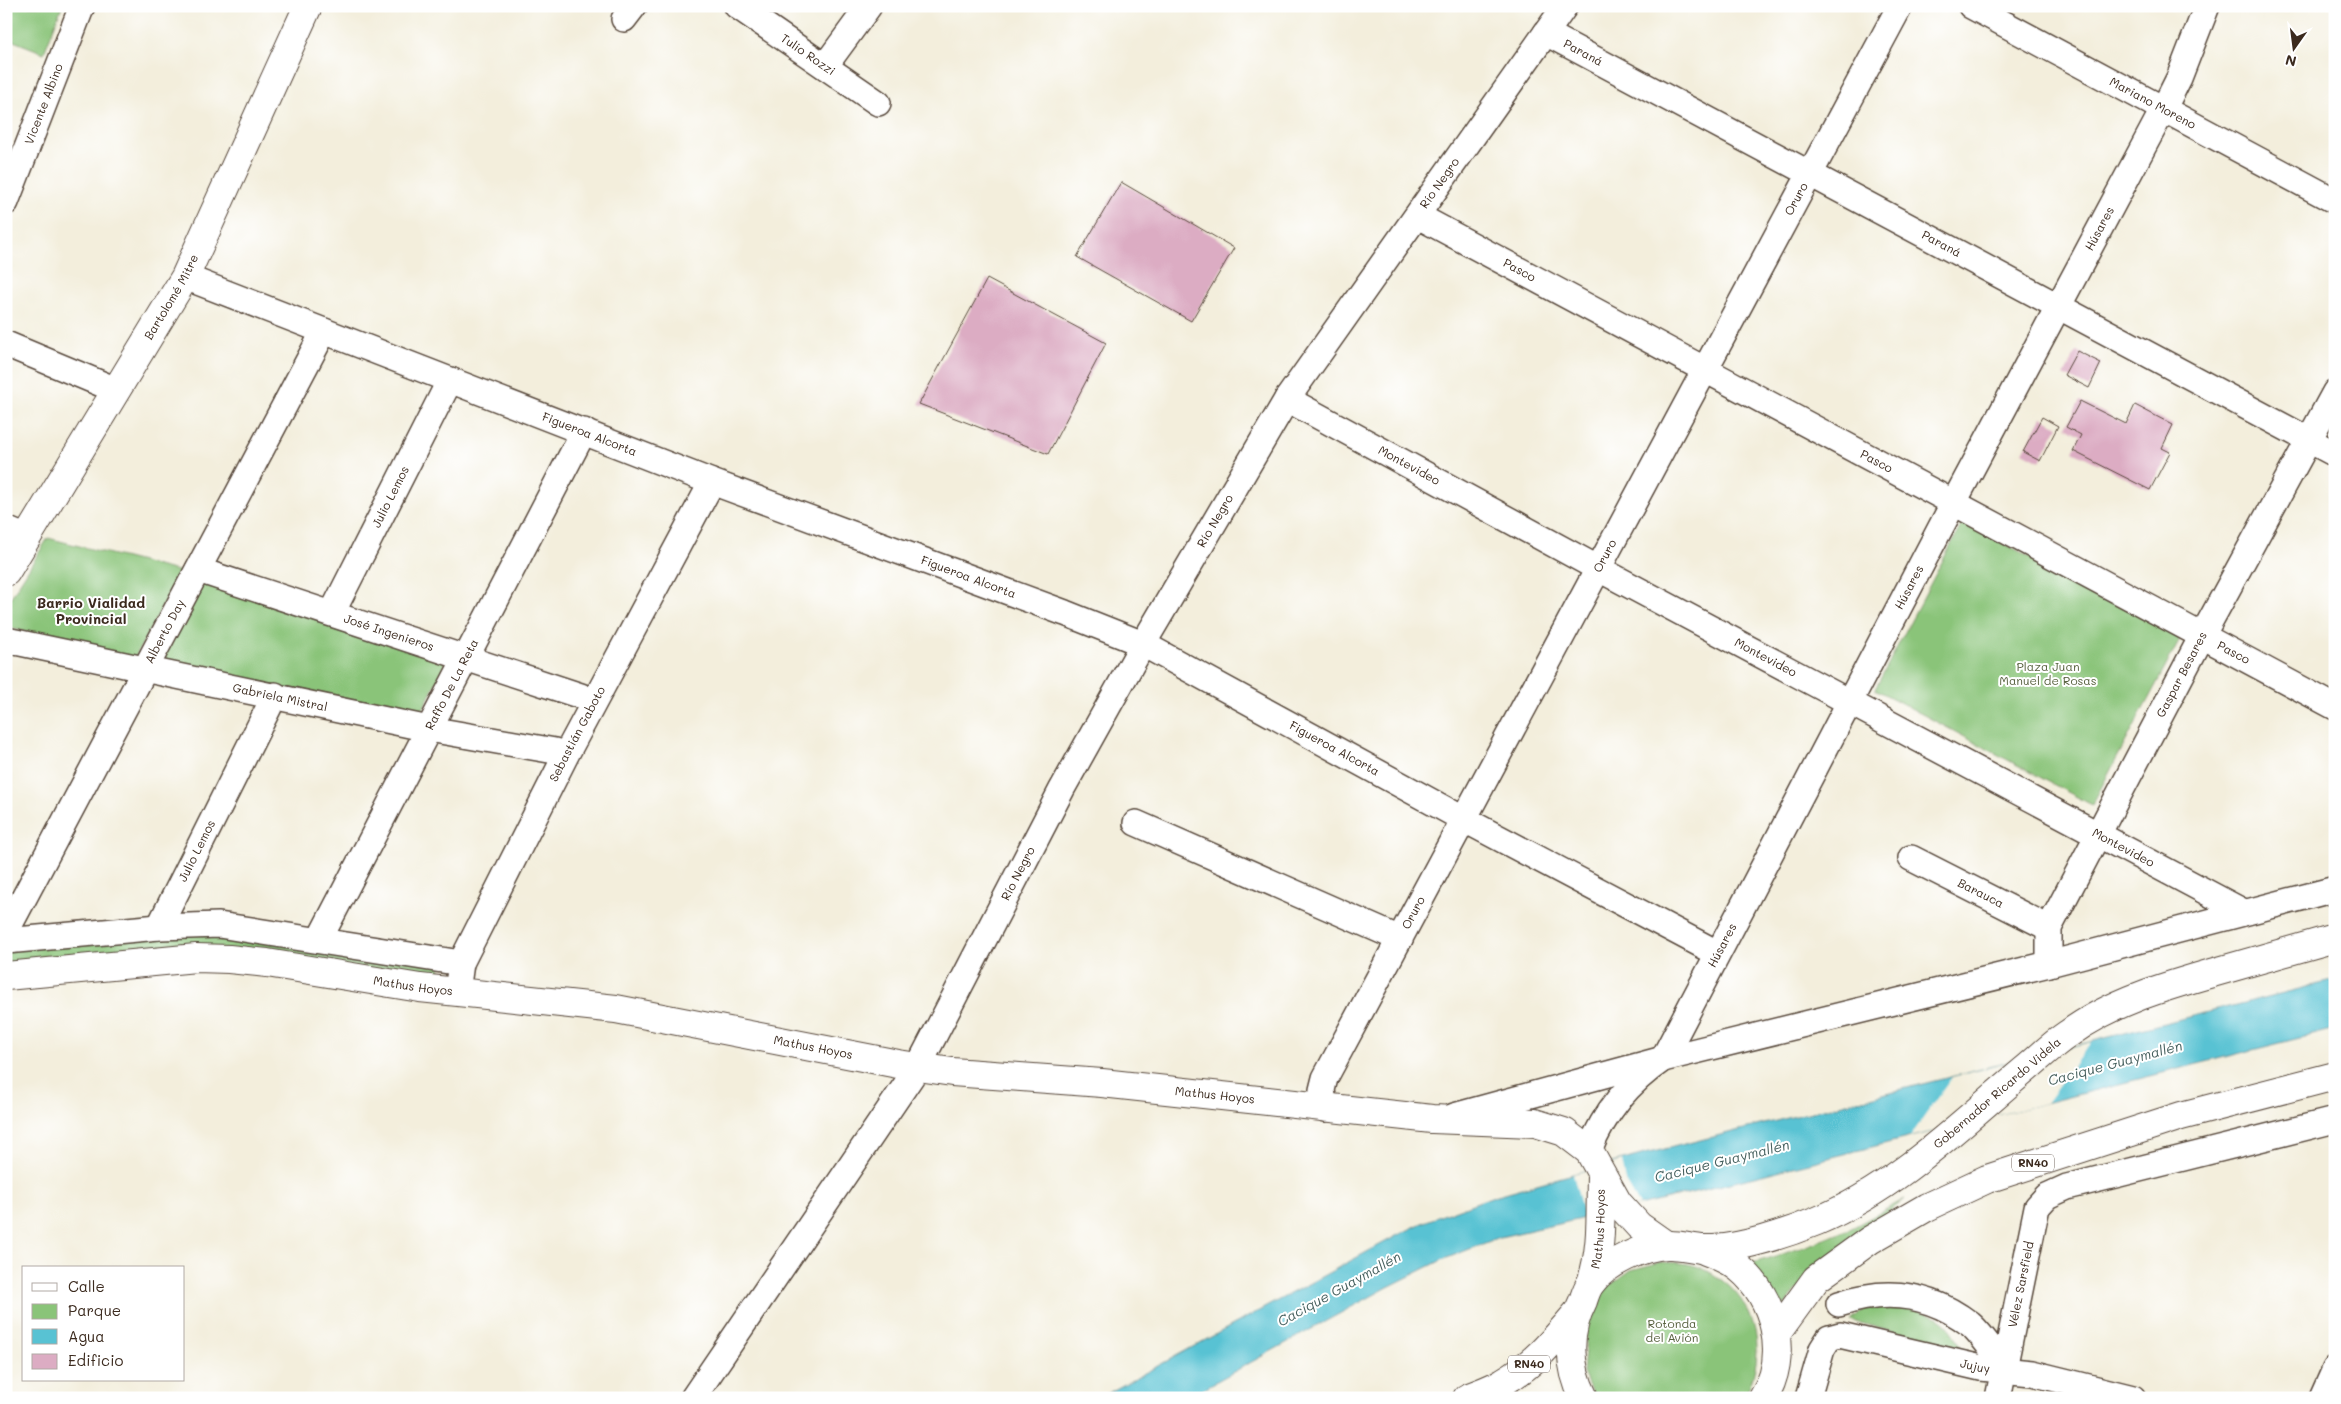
<svg xmlns="http://www.w3.org/2000/svg" width="2341" height="1404" font-family="Mali,sans-serif">
<style>
.green{fill:#8ac479;stroke:#62774c}
.water{fill:#58c2d3;stroke:#4a7678}
.pier{fill:#f3eedc}
.building{fill:#dcacc3}
.lines{fill:none;stroke-linecap:round;stroke-linejoin:round}
.minor-casing{stroke:#57473a;stroke-width:28}
.major-casing{stroke:#57473a;stroke-width:30}
.highway-casing{stroke:#57473a;stroke-width:30}
.minor{stroke:#fff;stroke-width:25}
.major{stroke:#fff;stroke-width:28}
.highway{stroke:#fff;stroke-width:28}
.labels{text-anchor:middle;stroke-width:4;stroke-linejoin:round;paint-order:stroke}
.shield{fill:#fff;stroke:#766a62;stroke-width:1}
.shield-label{font-size:11px;font-weight:bold;fill:#3b2a1e}
.street-label{font-size:12px;fill:#3b2a1e;stroke:#fff}
.park-label{font-size:12px;fill:#57603e;stroke:#fff}
.neighbourhood-label{font-size:14px;font-weight:bold;fill:#3b2a1e;stroke:#fff}
.water-label{font-size:14px;font-style:italic;fill:#455f5d;stroke:#fff}
</style>
<rect width="100%" height="100%" fill="#fff"/>
<filter id="ink" filterUnits="userSpaceOnUse"><feTurbulence type="fractalNoise" baseFrequency=".02" numOctaves="2"/><feDisplacementMap in="SourceGraphic" scale="10" xChannelSelector="R" yChannelSelector="G"/><feConvolveMatrix kernelMatrix="1 2 1 2 8 2 1 2 1" color-interpolation-filters="sRGB"/></filter>
<filter id="wash" filterUnits="userSpaceOnUse"><feTurbulence type="fractalNoise" baseFrequency=".0096" numOctaves="4" result="noise"/><feDisplacementMap in="SourceGraphic" scale="20" xChannelSelector="R" yChannelSelector="G"/><feGaussianBlur stdDeviation="1.12" result="paint"/><feColorMatrix in="noise" values="0 0 0 0 0 0 0 0 0 0 0 0 0 0 0 0 0 1.4 0 .05"/><feComposite in="paint" operator="in"/></filter>
<g filter="url(#wash)">
<rect width="100%" height="100%" fill="#f3eedc"/>
<!-- green -->
<path class="green" d="M 6,6 L 62,6 L 44,53 L 6,38 Z
M 1963,522 L 2182,636 L 2092,805 L 1875,689 Z
M 48,538 L 181,572 L 134,659 L 6,627 L 6,605 Z
M 197,577 L 447,661 L 419,717 L 150,662 Z
M 223,930 L 440,966 L 443,985 L 228,955 L 6,966 L 6,944 Z
M 1905,1199 L 1812,1273 L 1780,1311 L 1750,1264 L 1798,1249 L 1848,1230 Z
M 1661,1262 C 1671,1263 1682,1262 1692,1265 C 1706,1268 1720,1278 1731,1288 C 1762,1319 1764,1360 1744,1398 L 1594,1398 L 1583,1373 L 1588,1313 L 1606,1288 L 1631,1270 Z
M 1901,1306 C 1933,1313 1947,1316 1961,1347 L 1851,1321 L 1865,1309 Z"/>
<!-- water -->
<path class="water" d="M 2335,980 L 2335,1029 L 1652,1203 L 1500,1237 L 1442,1260 L 1388,1287 L 1186,1398 L 1099,1398 L 1398,1235 L 1424,1222 L 1494,1196 L 1641,1155 Z"/>
<!-- pier -->
<path class="pier" d="M 2091,1042 L 2046,1103 L 1910,1137 L 1952,1077 Z
M 1622,1161 L 1626,1182 L 1640,1206 L 1584,1218 L 1573,1174 Z"/>
<g id="blocks">
<!-- building -->
<path class="building" d="M 1121,182 L 1234,248 L 1191,321 L 1077,257 Z
M 987,279 L 1106,343 L 1048,454 L 919,404 Z
M 2077,351 L 2101,363 L 2089,388 L 2064,375 Z
M 2080,401 L 2126,424 L 2135,405 L 2173,425 L 2162,448 L 2170,452 L 2150,490 L 2073,451 L 2081,435 L 2066,427 Z
M 2042,417 L 2058,426 L 2040,461 L 2023,452 Z"/>
</g>
</g>
<g filter="url(#ink)">
<use href="#blocks" fill-opacity="0" stroke="#57473a" stroke-width="1"/>
<g class="lines">
<!-- minor casing -->
<g class="minor-casing">
<g id="minor">
<path id="s1" d="M 737,6 L 878,103"/>
<path id="s2" d="M 1971,6 L 2335,201"/>
<path d="M 624,19 L 634,6"/>
<path id="s3" d="M 1546,33 L 2335,454"/>
<path d="M 825,66 L 869,6"/>
<path id="s4" d="M 6,202 L 82,6"/>
<path id="s5" d="M 1418,216 L 2335,707"/>
<path id="s6" d="M 185,277 L 712,482 L 1065,613 L 1143,644 L 1465,820 L 1717,953"/>
<path d="M 6,344 L 116,390"/>
<path id="s7" d="M 1287,399 L 1599,569 L 2244,912"/>
<path d="M 6,529 L 27,538"/>
<path id="s8" d="M 198,570 L 581,696"/>
<path id="s9" d="M 332,613 L 450,380"/>
<path id="s10" d="M 6,640 L 429,729 L 555,751"/>
<path d="M 1136,823 L 1400,939"/>
<path id="s11" d="M 1911,858 L 2049,928"/>
<path id="s12" d="M 159,927 L 275,695"/>
<path id="s13" d="M 6,932 L 324,331"/>
<path id="s14" d="M 319,940 L 584,431"/>
<path d="M 6,941 L 159,927 L 219,925 L 461,963"/>
<path id="s15" d="M 2049,964 L 2049,928 L 2202,636 L 2335,392"/>
<path id="s16" d="M 457,992 L 461,963 L 568,751 L 712,482"/>
<path id="s17" d="M 1325,1109 L 1322,1090 L 1325,1078 L 1900,6"/>
<path d="M 1454,1116 L 1663,1059 L 2049,964 L 2335,889"/>
<path id="s18" d="M 1589,1151 C 1605,1111 1628,1083 1663,1059 L 1953,504 L 2164,108 L 2179,78 L 2207,6"/>
<path d="M 1839,1304 C 1886,1288 1930,1293 1970,1324 C 1983,1335 1995,1355 2006,1369"/>
<path id="s19" d="M 693,1398 L 918,1067 L 1062,789 L 1143,644 L 1287,399 L 1565,6"/>
<path id="s20" d="M 1808,1398 L 1822,1349 L 1829,1338 L 1840,1335 L 1981,1368 L 2032,1373 L 2133,1398"/>
<path id="s21" d="M 1998,1398 L 2037,1207 L 2047,1196 L 2067,1187 L 2335,1120"/>
<path d="M 2322,1398 L 2335,1369"/>
</g>
</g>
<!-- major casing -->
<g class="major-casing">
<g id="major">
<path id="s22" d="M 6,572 L 185,277 L 308,6"/>
<path id="s23" d="M 6,976 L 196,958 L 229,959 L 267,963 L 420,988 L 616,1009 L 898,1064 L 952,1072 L 1102,1083 L 1432,1119 L 1535,1123 L 1564,1132 L 1589,1151 L 1618,1203 L 1639,1226 L 1666,1245"/>
<path id="s24" d="M 1591,1283 C 1603,1248 1600,1213 1601,1176"/>
</g>
</g>
<!-- highway casing -->
<g class="highway-casing">
<g id="highway">
<path d="M 1704,1250 C 1715,1255 1729,1260 1739,1268 C 1775,1297 1790,1357 1763,1398"/>
<path d="M 1776,1334 L 1816,1279 L 1870,1240 L 1927,1207 L 1987,1179 L 2181,1116 L 2335,1076"/>
<path d="M 1467,1398 C 1479,1393 1492,1389 1503,1382 C 1533,1365 1554,1340 1576,1314"/>
<path id="s25" d="M 1584,1398 C 1568,1366 1567,1332 1583,1301 C 1585,1295 1587,1288 1591,1283 C 1606,1263 1643,1246 1667,1245 C 1680,1244 1693,1249 1705,1249 C 1737,1250 1788,1233 1817,1221 C 1898,1187 1961,1123 2027,1068 C 2040,1057 2053,1044 2068,1034 C 2113,1001 2166,986 2219,971 C 2257,960 2296,949 2335,938"/>
</g>
</g>
<!-- minor -->
<use href="#minor" class="minor"/>
<!-- major -->
<use href="#major" class="major"/>
<!-- highway -->
<use href="#highway" class="highway"/>
</g>
</g>
<g class="labels">
<!-- shield labels -->
<g class="shield">
<rect x="2012" y="1154.5" width="42" height="17" rx="4"/>
<rect x="1508" y="1355.5" width="42" height="17" rx="4"/>
</g>
<g class="shield-label">
<text x="2033" y="1167">RN40</text>
<text x="1529" y="1368">RN40</text>
</g>
<!-- street labels -->
<g class="street-label">
<text dy="4" stroke="none"><textPath href="#s3" startOffset="42">Paraná</textPath></text>
<text dy="4" stroke="none"><textPath href="#s1" startOffset="86">Tulio Rozzi</textPath></text>
<text dy="4" stroke="none"><textPath href="#s2" startOffset="206">Mariano Moreno</textPath></text>
<text dy="4" stroke="none"><textPath href="#s4" startOffset="105">Vicente Albino</textPath></text>
<text dy="4" stroke="none"><textPath href="#s19" startOffset="1428">Río Negro</textPath></text>
<text dy="4" stroke="none"><textPath href="#s17" startOffset="1029">Oruro</textPath></text>
<text dy="4" stroke="none"><textPath href="#s18" startOffset="1058">Húsares</textPath></text>
<text dy="4" stroke="none"><textPath href="#s3" startOffset="448">Paraná</textPath></text>
<text dy="4" stroke="none"><textPath href="#s5" startOffset="115">Pasco</textPath></text>
<text dy="4" stroke="none"><textPath href="#s22" startOffset="321">Bartolomé Mitre</textPath></text>
<text dy="4" stroke="none"><textPath href="#s6" startOffset="434">Figueroa Alcorta</textPath></text>
<text dy="4" stroke="none"><textPath href="#s5" startOffset="520">Pasco</textPath></text>
<text dy="4" stroke="none"><textPath href="#s7" startOffset="139">Montevideo</textPath></text>
<text dy="4" stroke="none"><textPath href="#s9" startOffset="130">Julio Lemos</textPath></text>
<text dy="4" stroke="none"><textPath href="#s19" startOffset="1022">Río Negro</textPath></text>
<text dy="4" stroke="none"><textPath href="#s17" startOffset="624">Oruro</textPath></text>
<text dy="4" stroke="none"><textPath href="#s6" startOffset="839">Figueroa Alcorta</textPath></text>
<text dy="4" stroke="none"><textPath href="#s18" startOffset="652">Húsares</textPath></text>
<text dy="4" stroke="none"><textPath href="#s13" startOffset="340">Alberto Day</textPath></text>
<text dy="4" stroke="none"><textPath href="#s8" startOffset="201">José Ingenieros</textPath></text>
<text dy="4" stroke="none"><textPath href="#s5" startOffset="925">Pasco</textPath></text>
<text dy="4" stroke="none"><textPath href="#s7" startOffset="544">Montevideo</textPath></text>
<text dy="4" stroke="none"><textPath href="#s15" startOffset="322">Gaspar Besares</textPath></text>
<text dy="4" stroke="none"><textPath href="#s14" startOffset="288">Raffo De La Reta</textPath></text>
<text dy="4" stroke="none"><textPath href="#s10" startOffset="280">Gabriela Mistral</textPath></text>
<text dy="4" stroke="none"><textPath href="#s16" startOffset="286">Sebastián Gaboto</textPath></text>
<text dy="4" stroke="none"><textPath href="#s6" startOffset="1244">Figueroa Alcorta</textPath></text>
<text dy="4" stroke="none"><textPath href="#s7" startOffset="949">Montevideo</textPath></text>
<text dy="4" stroke="none"><textPath href="#s12" startOffset="85">Julio Lemos</textPath></text>
<text dy="4" stroke="none"><textPath href="#s19" startOffset="618">Río Negro</textPath></text>
<text dy="4" stroke="none"><textPath href="#s11" startOffset="78">Barauca</textPath></text>
<text dy="4" stroke="none"><textPath href="#s17" startOffset="219">Oruro</textPath></text>
<text dy="4" stroke="none"><textPath href="#s18" startOffset="248">Húsares</textPath></text>
<text dy="4" stroke="none"><textPath href="#s23" startOffset="410">Mathus Hoyos</textPath></text>
<text dy="4" stroke="none"><textPath href="#s23" startOffset="815">Mathus Hoyos</textPath></text>
<text dy="4" stroke="none"><textPath href="#s25" startOffset="584">Gobernador Ricardo Videla</textPath></text>
<text dy="4" stroke="none"><textPath href="#s23" startOffset="1220">Mathus Hoyos</textPath></text>
<text dy="4" stroke="none"><textPath href="#s24" startOffset="55">Mathus Hoyos</textPath></text>
<text dy="4" stroke="none"><textPath href="#s21" startOffset="116">Vélez Sarsfield</textPath></text>
<text dy="4" stroke="none"><textPath href="#s20" startOffset="214">Jujuy</textPath></text>
</g>
<!-- park labels -->
<g class="park-label">
<text x="2048" y="671">Plaza Juan<tspan x="2048" dy="14">Manuel de Rosas</tspan></text>
<text x="1672" y="1328">Rotonda<tspan x="1672" dy="14">del Avión</tspan></text>
</g>
<!-- neighbourhood labels -->
<g class="neighbourhood-label">
<text x="91" y="608">Barrio Vialidad<tspan x="91" dy="16">Provincial</tspan></text>
</g>
<!-- water labels -->
<g class="water-label">
<text transform="translate(2115 1063) rotate(-15)" y="5">Cacique Guaymallén</text>
<text transform="translate(1722 1161) rotate(-14)" y="5">Cacique Guaymallén</text>
<text transform="translate(1339 1289) rotate(-29)" y="5">Cacique Guaymallén</text>
</g>
</g>
<!-- margin -->
<rect width="2341" height="1404" fill="none" stroke="#fff" stroke-width="25"/>
<!-- legend -->
<rect x="22" y="1266" width="162" height="115" fill="#ffffff" stroke="#b1aaa5"/>
<rect x="32" y="1283" width="25" height="8" fill="#ffffff" stroke="#b1aaa5"/>
<text x="68" y="1292" font-size="15" fill="#3b2a1e">Calle</text>
<rect x="32" y="1304" width="25" height="15" fill="#8ac479" stroke="#b1aaa5"/>
<text x="68" y="1316" font-size="15" fill="#3b2a1e">Parque</text>
<rect x="32" y="1329" width="25" height="15" fill="#58c2d3" stroke="#b1aaa5"/>
<text x="68" y="1342" font-size="15" fill="#3b2a1e">Agua</text>
<rect x="32" y="1354" width="25" height="15" fill="#dcacc3" stroke="#b1aaa5"/>
<text x="68" y="1366" font-size="15" fill="#3b2a1e">Edificio</text>
<!-- north arrow -->
<g transform="translate(2294 48) rotate(194)" stroke="#ffffff" stroke-width="4" paint-order="stroke">
<path d="M0-4L9 19L0 12L-9 19Z" fill="#3b2a1e"/>
<text y="-8" font-size="14" font-weight="bold" text-anchor="middle" fill="#3b2a1e">N</text>
</g>
</svg>
